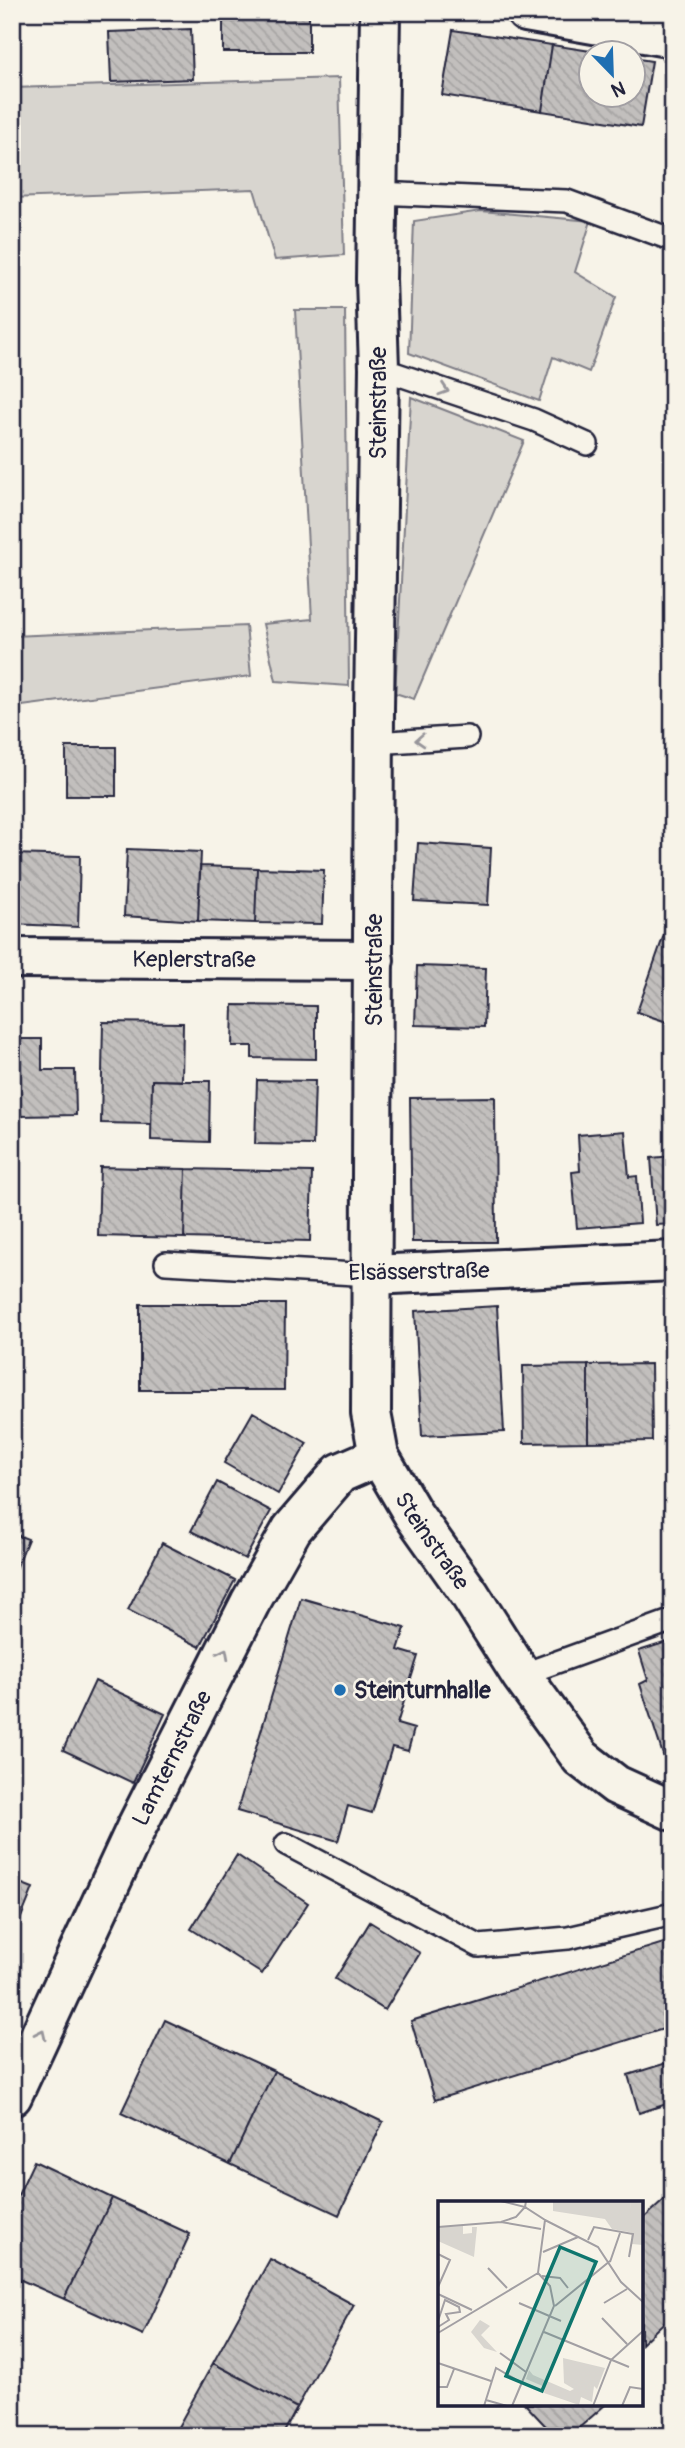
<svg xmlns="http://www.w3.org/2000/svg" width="685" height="2448" font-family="Pangolin,sans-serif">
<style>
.grass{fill:#d8d5cf;stroke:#7d7c85;stroke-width:2}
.building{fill:url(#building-back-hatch);stroke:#22223b;stroke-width:2}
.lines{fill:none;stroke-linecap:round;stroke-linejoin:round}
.service-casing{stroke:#22223b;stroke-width:26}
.minor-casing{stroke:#22223b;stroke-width:44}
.service{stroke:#f7f3e8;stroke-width:21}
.minor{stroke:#f7f3e8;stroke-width:38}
.oneway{stroke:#97959a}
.poi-dot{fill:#1f6fb2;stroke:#f7f3e8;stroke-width:2.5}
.labels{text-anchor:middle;stroke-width:5;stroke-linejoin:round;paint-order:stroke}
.street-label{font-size:23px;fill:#22223b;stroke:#f7f3e8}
.poi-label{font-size:23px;font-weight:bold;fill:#22223b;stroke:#f7f3e8;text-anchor:start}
.inset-road{fill:none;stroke:#a29fa3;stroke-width:2}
.view{fill:#0f766e;fill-opacity:0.15;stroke:#0f766e;stroke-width:3.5}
.inset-edge{fill:none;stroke:#22223b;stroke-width:3.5}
</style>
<defs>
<pattern id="building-back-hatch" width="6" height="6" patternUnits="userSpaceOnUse" patternTransform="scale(1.75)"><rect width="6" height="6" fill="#c2bfbd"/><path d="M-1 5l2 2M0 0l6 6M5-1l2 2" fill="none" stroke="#a6a4a3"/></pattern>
</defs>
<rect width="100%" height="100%" fill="#f7f3e8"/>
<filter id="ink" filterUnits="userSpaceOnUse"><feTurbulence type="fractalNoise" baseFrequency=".0143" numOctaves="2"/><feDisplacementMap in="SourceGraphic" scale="14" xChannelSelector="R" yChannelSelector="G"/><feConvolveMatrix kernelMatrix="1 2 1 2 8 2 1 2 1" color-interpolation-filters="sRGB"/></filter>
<g filter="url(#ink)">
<!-- grass -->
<path class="grass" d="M 339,78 L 344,255 L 275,260 L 254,189 L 12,198 L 12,88 Z
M 481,211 L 591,221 L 575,272 L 616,297 L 589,372 L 553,357 L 539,401 L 409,353 L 414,221 Z
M 295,310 L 345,310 L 349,686 L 276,681 L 263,624 L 312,619 Z
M 411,397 L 524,441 L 414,699 L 395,693 Z
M 246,626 L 251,676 L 22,706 L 12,705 L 12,636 Z"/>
<!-- building -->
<path class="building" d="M 223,12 L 309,12 L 309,52 L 223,52 Z
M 191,29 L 193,79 L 111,82 L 109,32 Z
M 453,30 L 552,45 L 542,111 L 442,95 Z
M 552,45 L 597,52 L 590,52 L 590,94 L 632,94 L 632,58 L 652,61 L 641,127 L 542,111 Z
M 66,747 L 116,747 L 116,796 L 66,796 Z
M 418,843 L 491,848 L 488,905 L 414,901 Z
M 127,849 L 201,852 L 198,921 L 124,916 Z
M 12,854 L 80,856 L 78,927 L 12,924 Z
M 200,866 L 257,868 L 255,923 L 198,921 Z
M 257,868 L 324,870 L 322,924 L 255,923 Z
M 667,926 L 673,928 L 673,1024 L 637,1012 Z
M 417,966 L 486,968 L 484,1027 L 415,1025 Z
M 233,1005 L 316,1006 L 316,1059 L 252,1058 L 252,1046 L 232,1046 Z
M 103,1022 L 183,1023 L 182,1081 L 152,1080 L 151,1124 L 101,1123 Z
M 12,1039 L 42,1039 L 42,1070 L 75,1070 L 76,1115 L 20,1116 L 20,1107 L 12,1107 Z
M 152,1080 L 210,1081 L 209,1142 L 151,1140 Z
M 257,1080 L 315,1081 L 313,1145 L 255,1144 Z
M 495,1097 L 496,1242 L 412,1242 L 410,1098 Z
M 625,1131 L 629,1177 L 637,1176 L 640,1223 L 577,1228 L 572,1172 L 580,1171 L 578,1135 Z
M 673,1156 L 673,1224 L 656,1225 L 651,1158 Z
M 100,1167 L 186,1169 L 184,1238 L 98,1236 Z
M 186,1169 L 312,1172 L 310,1241 L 184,1238 Z
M 140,1304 L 285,1304 L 284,1390 L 140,1390 Z
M 497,1306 L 504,1432 L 422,1436 L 415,1311 Z
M 651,1364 L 652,1441 L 588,1442 L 588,1365 Z
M 588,1365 L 588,1442 L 524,1443 L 523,1366 Z
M 669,1374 L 673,1374 L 673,1433 L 672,1433 Z
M 253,1412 L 307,1443 L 278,1494 L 224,1463 Z
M 666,1431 L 672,1431 L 673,1433 L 673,1480 L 669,1479 Z
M 217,1482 L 271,1511 L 245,1559 L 191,1531 Z
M 12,1533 L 28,1539 L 12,1579 Z
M 162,1543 L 235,1580 L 200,1647 L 128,1610 Z
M 301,1598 L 405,1628 L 398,1650 L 418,1656 L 397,1724 L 414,1729 L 408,1751 L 392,1747 L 372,1813 L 348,1806 L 338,1841 L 237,1811 Z
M 673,1640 L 673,1762 L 664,1758 L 640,1684 L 648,1680 L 639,1651 Z
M 95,1681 L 165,1714 L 133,1783 L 63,1750 Z
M 237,1855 L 308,1903 L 262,1974 L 191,1929 Z
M 12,1880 L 33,1888 L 12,1940 Z
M 370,1922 L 420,1953 L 385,2010 L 335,1979 Z
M 673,1940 L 673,2026 L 435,2100 L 411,2021 Z
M 165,2020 L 274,2071 L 230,2164 L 121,2113 Z
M 673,2061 L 673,2102 L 639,2113 L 628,2075 Z
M 274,2071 L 383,2122 L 339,2215 L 230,2164 Z
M 34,2161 L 112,2198 L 64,2299 L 12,2276 L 12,2208 Z
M 673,2192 L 673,2314 L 641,2344 L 641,2221 Z
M 112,2198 L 190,2234 L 143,2335 L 64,2299 Z
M 270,2259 L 354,2305 L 297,2408 L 213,2363 Z
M 213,2363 L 297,2408 L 282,2436 L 173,2436 Z
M 525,2404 L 606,2404 L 570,2436 L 555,2436 Z"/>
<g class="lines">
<!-- service casing -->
<g class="service-casing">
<path id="service" d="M 377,193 L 567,201 L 673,240
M 379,368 L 534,420 L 587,444
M 374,743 L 467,737
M 166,1263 L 372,1275
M 521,1675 L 673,1620
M 286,1844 L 479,1946 L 568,1938 L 673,1914"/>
</g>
<!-- minor casing -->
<g class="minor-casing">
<g id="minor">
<path id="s1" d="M 380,12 L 376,279 L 379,368 L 374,708 L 371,1413 L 379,1456 L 413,1514 L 469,1593 L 521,1675 L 581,1758 L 616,1785 L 673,1811"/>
<path d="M 526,12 L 673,38"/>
<path id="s2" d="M 12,958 L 374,960"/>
<path d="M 372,1275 L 673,1261"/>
<path id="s3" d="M 12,2096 L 136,1828 L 250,1603 L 292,1529 L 340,1473 L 379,1456"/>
</g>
</g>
<!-- service -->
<use href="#service" class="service"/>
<!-- minor -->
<use href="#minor" class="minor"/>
</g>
<!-- one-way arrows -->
<defs><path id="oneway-chevron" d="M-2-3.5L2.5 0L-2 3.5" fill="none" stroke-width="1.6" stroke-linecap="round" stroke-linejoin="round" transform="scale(1.75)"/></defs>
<g class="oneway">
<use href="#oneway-chevron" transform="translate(444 390) rotate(18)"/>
<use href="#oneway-chevron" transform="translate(420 740) rotate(177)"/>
<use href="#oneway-chevron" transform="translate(224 1653) rotate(-63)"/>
<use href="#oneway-chevron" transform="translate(41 2034) rotate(-65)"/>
</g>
</g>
<!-- markers -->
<circle class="poi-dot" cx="340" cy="1690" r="7"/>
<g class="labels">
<!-- street labels -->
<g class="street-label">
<text transform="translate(378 403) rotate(-90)" y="8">Steinstraße</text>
<text dy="8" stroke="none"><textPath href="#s2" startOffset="182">Keplerstraße</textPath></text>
<text transform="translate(374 970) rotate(-90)" y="8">Steinstraße</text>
<text transform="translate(419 1271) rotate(-1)" y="8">Elsässerstraße</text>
<text dy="8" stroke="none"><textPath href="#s1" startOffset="1545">Steinstraße</textPath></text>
<text dy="8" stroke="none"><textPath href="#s3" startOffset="374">Lamternstraße</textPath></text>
</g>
<!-- poi labels -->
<g class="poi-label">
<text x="354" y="1698">Steinturnhalle</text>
</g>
</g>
<!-- overview -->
<g transform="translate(438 2201)">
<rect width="205" height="205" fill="#f7f3e8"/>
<path d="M 42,119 L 52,125 L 43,134 L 59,151 L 46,147 L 33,131 ZM 125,157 L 167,167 L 159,188 L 156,185 L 154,201 L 143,196 L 141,204 L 106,192 L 107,186 L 88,178 L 91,169 L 95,174 L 132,190 L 136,188 L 126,182 Z" fill="#d8d5cf"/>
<path d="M 115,0 L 192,0 L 196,32 L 174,28 L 167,18 L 115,10 Z" fill="#d8d5cf"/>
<path d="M 25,25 L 25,33 L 34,32 L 34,26 L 39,26 L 36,56 L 0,40 L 0,26 Z" fill="#d8d5cf"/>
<path d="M 192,0 L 205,2 L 205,44 L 194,43 Z" fill="#d8d5cf"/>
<path class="inset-road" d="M 20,0 L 45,0M 107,19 L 160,46 L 183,81 L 205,101M 63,21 L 103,28M 0,26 L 63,21 L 78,16 L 87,6 L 63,0M 150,39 L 156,26 L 195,33 L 191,56M 105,51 L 140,36M 0,53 L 12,59 L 0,86M 172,61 L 182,32M 50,67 L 69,87M 104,75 L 122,77 L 130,87M 0,93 L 34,109M 81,102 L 123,120M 166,102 L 189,88M 117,105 L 172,60M 164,117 L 189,143M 0,120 L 7,99 L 21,106 L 22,111 L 8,113 L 11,119 L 0,126M 106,131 L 191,166M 0,132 L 100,72 L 107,19 L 87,6 L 88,0M 62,152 L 88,171M 0,162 L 53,180M 0,186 L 9,186 L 16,168M 48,199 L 69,205M 46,205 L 58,167 L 84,182M 74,205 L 116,105 L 112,85 L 100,72M 155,205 L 173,159 L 205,130M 184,205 L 192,186 L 205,188"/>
<path class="view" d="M 122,46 L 158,61 L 104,190 L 68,175 Z"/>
<rect width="205" height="205" class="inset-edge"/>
</g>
<!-- margin -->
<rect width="685" height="2448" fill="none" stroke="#f7f3e8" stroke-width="42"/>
<rect x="21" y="21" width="643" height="2406" fill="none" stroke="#22223b" stroke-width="2.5" filter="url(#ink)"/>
<!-- north arrow -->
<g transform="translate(612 74) rotate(157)"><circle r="33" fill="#f7f3e8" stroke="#a29fa3" stroke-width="2"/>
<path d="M0-5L12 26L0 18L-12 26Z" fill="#1f6fb2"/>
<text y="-10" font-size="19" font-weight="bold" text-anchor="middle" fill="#22223b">N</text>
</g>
</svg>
